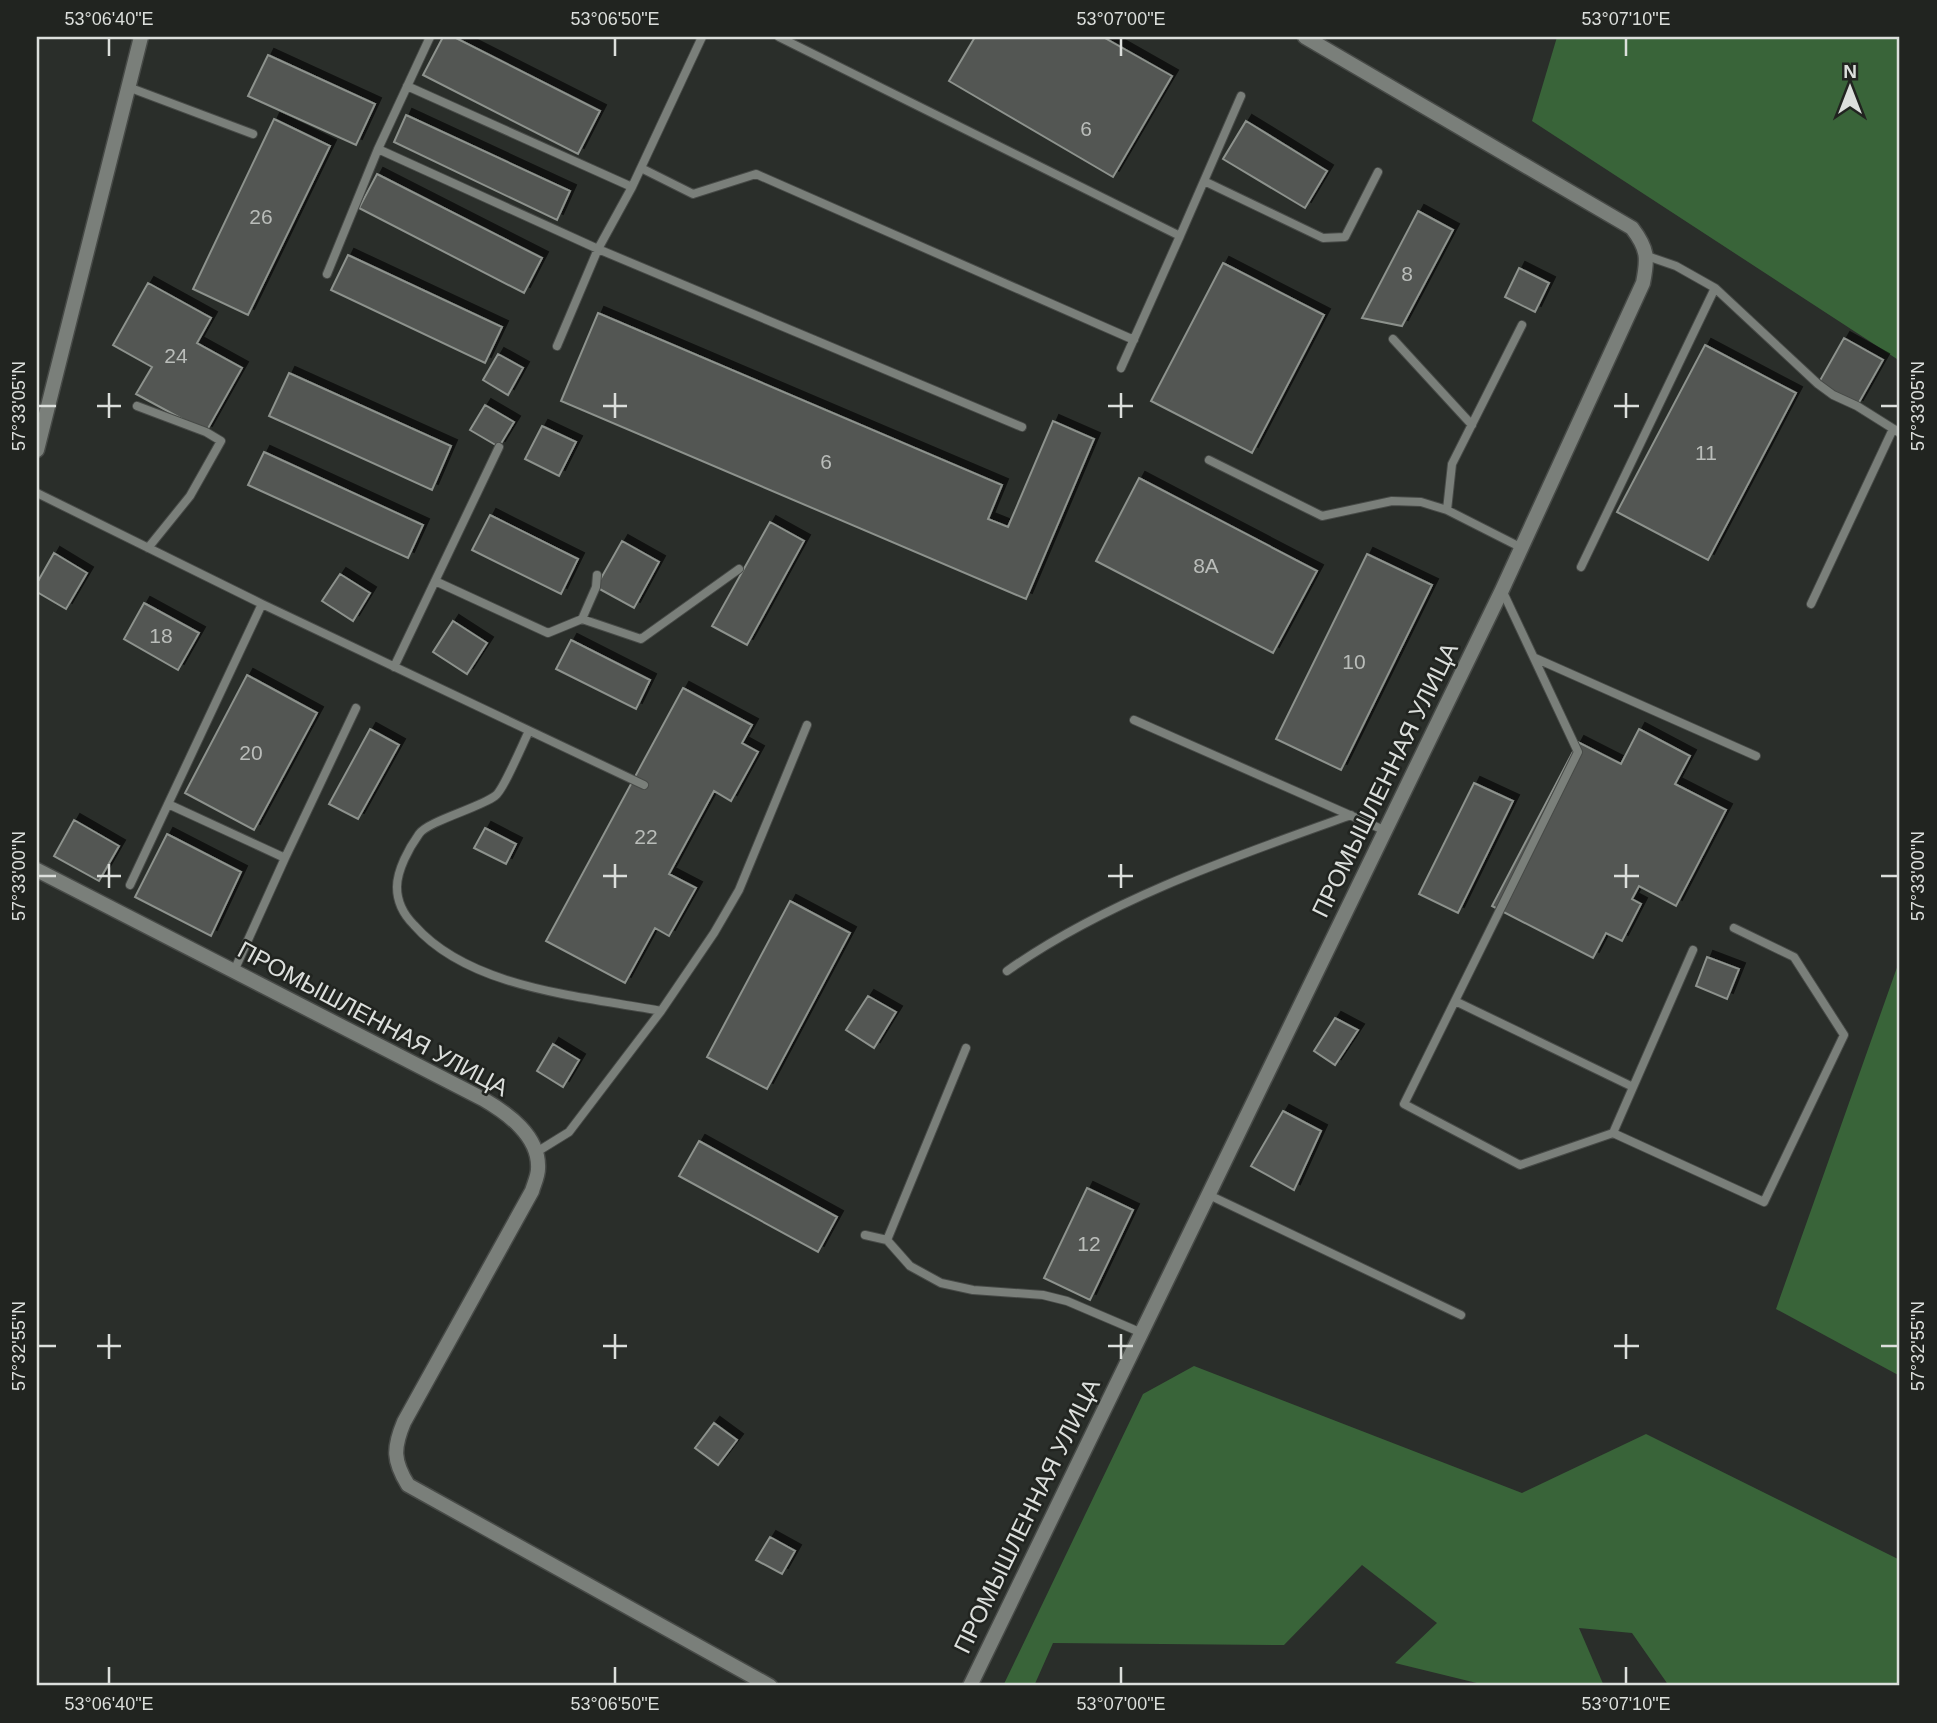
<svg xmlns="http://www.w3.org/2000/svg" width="1937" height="1723" font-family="Arial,sans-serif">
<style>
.forest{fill:#396439}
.building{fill:#525652;stroke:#8d928d;stroke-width:2;filter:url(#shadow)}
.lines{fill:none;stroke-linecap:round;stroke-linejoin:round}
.lane-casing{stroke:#474a47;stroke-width:10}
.street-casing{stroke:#474a47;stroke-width:17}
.lane{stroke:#7a7f7a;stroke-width:8}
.street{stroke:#7a7f7a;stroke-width:14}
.ticks{fill:none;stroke:#dcdfdc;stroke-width:2.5}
.labels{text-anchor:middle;stroke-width:5;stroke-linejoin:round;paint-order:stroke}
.number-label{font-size:21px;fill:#babdba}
.street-label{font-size:24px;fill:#dcdfdc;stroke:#212420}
.neatline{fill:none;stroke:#dcdfdc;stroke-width:2.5}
.ticks-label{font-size:18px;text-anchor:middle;fill:#dcdfdc}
</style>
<defs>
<filter id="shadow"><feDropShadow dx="6" dy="-6" stdDeviation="0" flood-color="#0009"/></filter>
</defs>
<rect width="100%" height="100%" fill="#2a2e2a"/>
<!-- forest -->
<path class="forest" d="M 1557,37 L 1900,37 L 1900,361 L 1532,121 Z
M 1900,959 L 1900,1376 L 1776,1309 Z
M 1194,1366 L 1522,1493 L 1646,1434 L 1900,1560 L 1900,1686 L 1669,1686 L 1632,1633 L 1579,1628 L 1604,1686 L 1489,1686 L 1395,1663 L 1437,1623 L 1362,1565 L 1284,1645 L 1053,1643 L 1034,1686 L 1003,1686 L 1143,1394 Z"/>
<!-- building -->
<path class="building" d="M 443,37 L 454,37 L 600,111 L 578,154 L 423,75 Z
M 975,37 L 1103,37 L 1172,76 L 1113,177 L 949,81 Z
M 268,55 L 375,104 L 356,145 L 248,96 Z
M 406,115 L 570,191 L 557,220 L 394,142 Z
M 274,119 L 330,146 L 248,315 L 193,289 Z
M 1246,121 L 1327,171 L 1305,208 L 1223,159 Z
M 377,174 L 542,258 L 524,293 L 359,208 Z
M 1418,211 L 1453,230 L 1402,326 L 1362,318 Z
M 348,255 L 502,327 L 485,363 L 331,290 Z
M 1223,263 L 1324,315 L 1252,453 L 1151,401 Z
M 1519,268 L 1549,283 L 1535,312 L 1505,297 Z
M 148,283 L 211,318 L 197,343 L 242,368 L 206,432 L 136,394 L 152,367 L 113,345 Z
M 598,313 L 1002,485 L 988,519 L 1008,527 L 1053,421 L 1094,439 L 1026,599 L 561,401 Z
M 1844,338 L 1883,360 L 1857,406 L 1818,384 Z
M 1705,345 L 1796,393 L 1708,560 L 1617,512 Z
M 498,354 L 523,368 L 508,395 L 483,380 Z
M 289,373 L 451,446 L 432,490 L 269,416 Z
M 485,405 L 514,422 L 499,447 L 470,430 Z
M 542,426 L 576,442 L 559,476 L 525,459 Z
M 264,452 L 423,525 L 408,558 L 248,485 Z
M 1139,478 L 1317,571 L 1273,653 L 1096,561 Z
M 490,515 L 578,559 L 561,594 L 472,550 Z
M 770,522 L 804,541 L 747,645 L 712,626 Z
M 622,541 L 659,562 L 634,608 L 596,587 Z
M 54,553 L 87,573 L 66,609 L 37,592 L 37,583 Z
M 1367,554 L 1432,585 L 1341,770 L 1276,739 Z
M 340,574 L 370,593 L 353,621 L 322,601 Z
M 144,603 L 199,633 L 178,670 L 124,639 Z
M 453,621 L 487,643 L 467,674 L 433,652 Z
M 571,640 L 650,680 L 636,709 L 556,669 Z
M 247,675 L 317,713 L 254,830 L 185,793 Z
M 683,688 L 752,725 L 742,743 L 758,752 L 731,801 L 714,791 L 669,874 L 696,888 L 669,936 L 655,928 L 625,983 L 546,941 Z
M 370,729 L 399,745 L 358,819 L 329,804 Z
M 1639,729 L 1690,756 L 1675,784 L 1726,810 L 1676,906 L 1639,886 L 1632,899 L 1641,904 L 1622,941 L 1606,933 L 1593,958 L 1492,906 L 1578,742 L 1621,764 Z
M 1474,783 L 1513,801 L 1458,913 L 1419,894 Z
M 74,820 L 119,846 L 99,881 L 54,856 Z
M 485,828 L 516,844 L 506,864 L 474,848 Z
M 167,834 L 241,872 L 211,936 L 135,897 Z
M 790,901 L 850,933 L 767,1089 L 707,1057 Z
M 1707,957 L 1739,969 L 1727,999 L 1696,986 Z
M 868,996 L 896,1012 L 874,1048 L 846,1030 Z
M 1335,1018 L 1358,1030 L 1335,1065 L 1314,1051 Z
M 553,1044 L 579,1060 L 563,1087 L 537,1071 Z
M 1283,1111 L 1321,1131 L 1294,1190 L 1251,1166 Z
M 699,1141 L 837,1217 L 818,1252 L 679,1176 Z
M 1087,1188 L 1133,1210 L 1090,1300 L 1044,1278 Z
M 714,1423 L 737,1440 L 718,1465 L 695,1448 Z
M 770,1537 L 795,1551 L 782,1574 L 756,1560 Z"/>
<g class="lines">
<!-- lane casing -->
<g class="lane-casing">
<path id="lane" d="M 779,37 L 1180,236 L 1241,96
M 407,86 L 632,187
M 128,87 L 253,134
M 378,149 L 598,249 L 1022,427
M 641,168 L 693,194 L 756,174 L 1134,340
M 1204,181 L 1323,238 L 1345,237 L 1378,172
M 1647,256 L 1676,266 L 1715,288 L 1818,384 L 1833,395 L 1857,406 L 1900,433
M 327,274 L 378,149 L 430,37
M 1393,339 L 1472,425
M 557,346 L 598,249 L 632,187 L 702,37
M 1121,368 L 1180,236
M 137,406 L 206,432 L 221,441 L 190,496 L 148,548
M 1209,460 L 1322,516 L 1392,501 L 1421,502 L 1447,510 L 1522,548
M 37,493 L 262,604 L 644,785
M 1447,510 L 1452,464 L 1522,325
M 1581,567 L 1715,288
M 435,581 L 548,633 L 582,619 L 641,639 L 739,569
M 1502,590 L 1578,752 L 1404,1104 L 1520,1165 L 1613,1133 L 1764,1202 L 1844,1035 L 1794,957 L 1734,928
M 1811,604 L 1893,429
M 582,619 L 596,587 L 597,575
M 1535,658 L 1756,756
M 394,667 L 499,447
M 1134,720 L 1386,831
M 529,731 C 523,743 503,791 495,796 C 479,808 428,821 419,834 C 409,848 397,870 397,887 C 397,902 404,915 414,925 C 470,989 582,996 661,1011 L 569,1132 L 535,1153
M 168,804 L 285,858 L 234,971
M 285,858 L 356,708
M 130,885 L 262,604
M 1007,971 C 1107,900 1236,856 1351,815
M 1455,1001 L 1633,1087
M 661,1011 L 714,933 L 739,890 L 807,725
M 966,1048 L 887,1240 L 910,1266 L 941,1283 L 973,1290 L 1043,1295 L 1067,1301 L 1142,1333
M 1613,1133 L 1693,950
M 1209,1195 L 1461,1315
M 865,1235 L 887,1240"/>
</g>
<!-- street casing -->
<g class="street-casing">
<path id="street" d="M 37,450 L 141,37
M 37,870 L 483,1099 C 507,1113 540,1136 538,1169 C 538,1176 534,1184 532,1191 L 404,1422 C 393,1448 393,1461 408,1485 L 770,1686
M 970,1686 L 1502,590 L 1643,283 C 1648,258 1648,249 1632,228 L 1305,37"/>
</g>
<!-- lane -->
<use href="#lane" class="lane"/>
<!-- street -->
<use href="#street" class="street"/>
</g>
<!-- ticks -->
<path class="ticks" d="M 109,38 L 109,56M 615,38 L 615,56M 1121,38 L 1121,56M 1626,38 L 1626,56M 109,393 L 109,418M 615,393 L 615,418M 1121,393 L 1121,418M 1626,393 L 1626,418M 38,406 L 56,406M 97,406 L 121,406M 603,406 L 627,406M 1108,406 L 1133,406M 1614,406 L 1639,406M 1881,406 L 1898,406M 109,864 L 109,888M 615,864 L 615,888M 1121,864 L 1121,888M 1626,864 L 1626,888M 38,876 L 56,876M 97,876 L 121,876M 603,876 L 627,876M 1108,876 L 1133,876M 1614,876 L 1639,876M 1881,876 L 1898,876M 109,1334 L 109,1359M 615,1334 L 615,1359M 1121,1334 L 1121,1359M 1626,1334 L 1626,1359M 38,1346 L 56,1346M 97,1346 L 121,1346M 603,1346 L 627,1346M 1108,1346 L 1133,1346M 1614,1346 L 1639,1346M 1881,1346 L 1898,1346M 109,1667 L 109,1684M 615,1667 L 615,1684M 1121,1667 L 1121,1684M 1626,1667 L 1626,1684"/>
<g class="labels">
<!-- number labels -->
<g class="number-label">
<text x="1086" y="136">6</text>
<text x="261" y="224">26</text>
<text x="1407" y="281">8</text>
<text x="176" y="363">24</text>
<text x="1706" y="460">11</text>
<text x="826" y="469">6</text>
<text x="1206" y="573">8А</text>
<text x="161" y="643">18</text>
<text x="1354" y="669">10</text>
<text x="251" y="760">20</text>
<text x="646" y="844">22</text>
<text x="1089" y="1251">12</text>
</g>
<!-- street labels -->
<g class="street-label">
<text transform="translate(1385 780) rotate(-64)" y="8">ПРОМЫШЛЕННАЯ УЛИЦА</text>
<text transform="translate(373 1019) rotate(28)" y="8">ПРОМЫШЛЕННАЯ УЛИЦА</text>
<text transform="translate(1027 1516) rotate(-64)" y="8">ПРОМЫШЛЕННАЯ УЛИЦА</text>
</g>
</g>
<!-- border -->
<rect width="1937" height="1723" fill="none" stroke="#212420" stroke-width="77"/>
<!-- north arrow -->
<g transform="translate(1850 88)" stroke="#212420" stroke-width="5" paint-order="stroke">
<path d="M0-5L12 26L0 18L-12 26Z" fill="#dcdfdc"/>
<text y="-10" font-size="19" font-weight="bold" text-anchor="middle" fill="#dcdfdc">N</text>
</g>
<rect x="38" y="38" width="1860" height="1646" class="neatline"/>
<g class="ticks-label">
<text x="109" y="25">53°06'40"E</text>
<text x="615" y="25">53°06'50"E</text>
<text x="1121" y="25">53°07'00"E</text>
<text x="1626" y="25">53°07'10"E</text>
<text transform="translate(19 406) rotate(-90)" y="6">57°33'05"N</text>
<text transform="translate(1918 406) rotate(-90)" y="6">57°33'05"N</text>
<text transform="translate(19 876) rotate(-90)" y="6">57°33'00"N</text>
<text transform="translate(1918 876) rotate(-90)" y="6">57°33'00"N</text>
<text transform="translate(19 1346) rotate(-90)" y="6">57°32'55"N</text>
<text transform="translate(1918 1346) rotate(-90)" y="6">57°32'55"N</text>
<text x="109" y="1710">53°06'40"E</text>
<text x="615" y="1710">53°06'50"E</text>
<text x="1121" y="1710">53°07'00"E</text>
<text x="1626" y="1710">53°07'10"E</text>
</g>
</svg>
